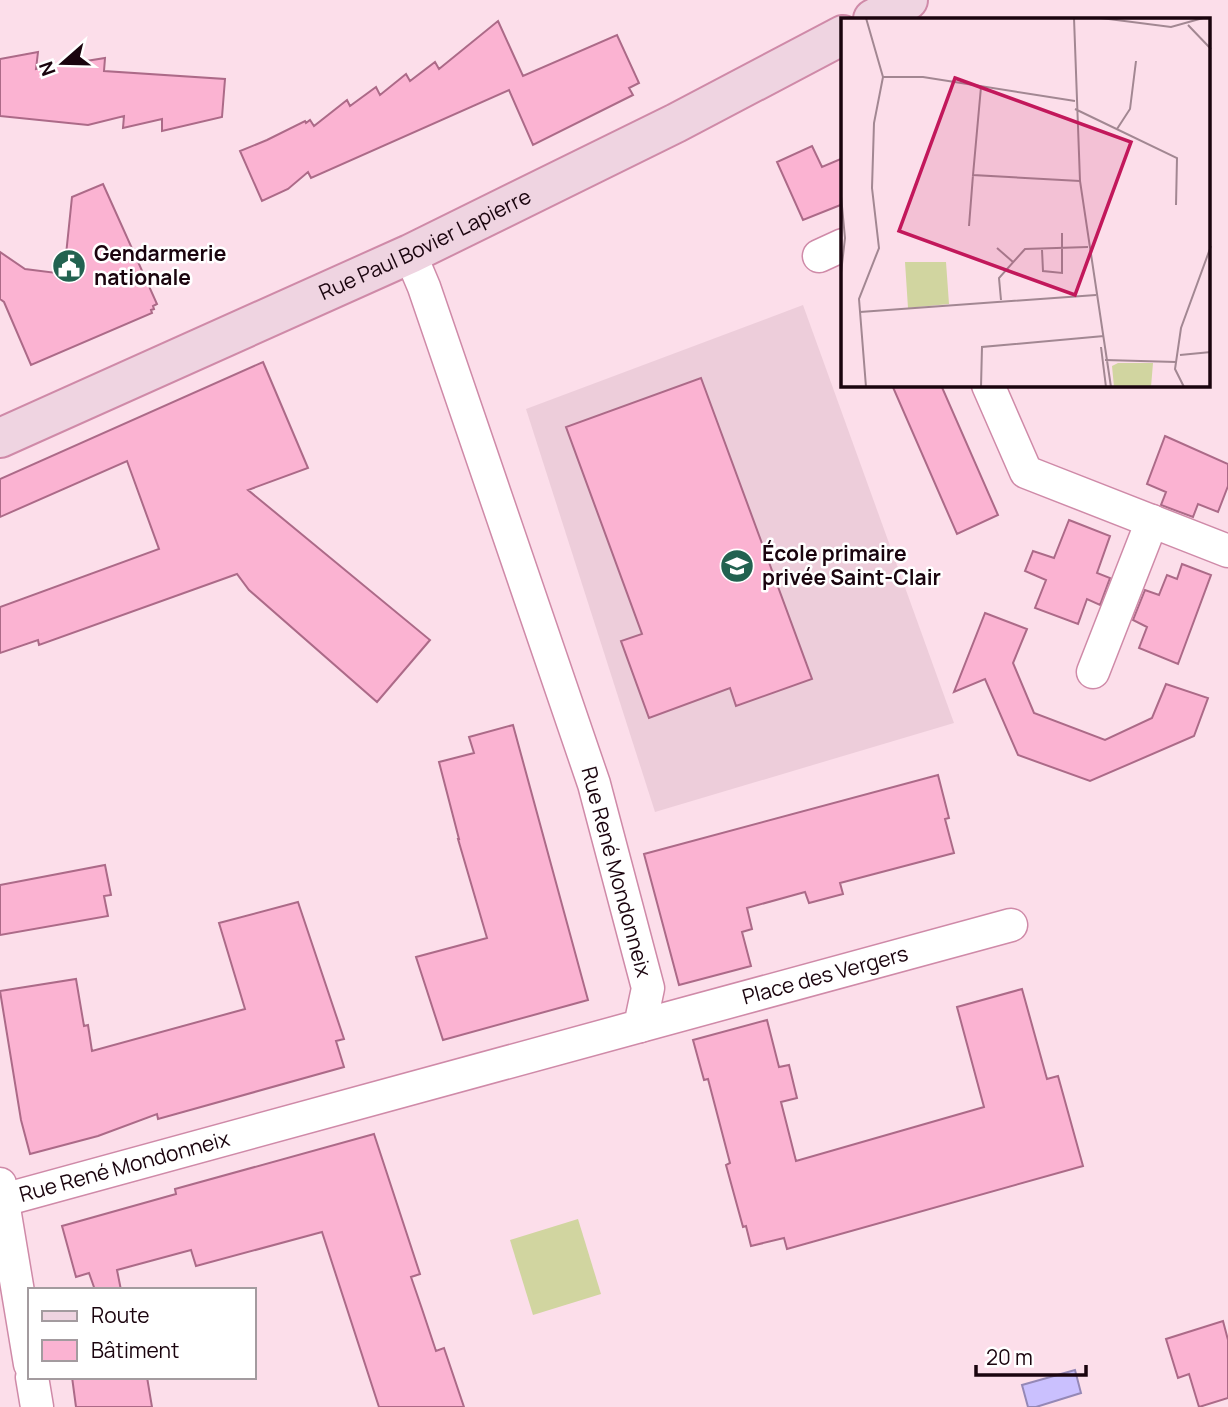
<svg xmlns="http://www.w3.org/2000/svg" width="1228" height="1407" font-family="Manrope,sans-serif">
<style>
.built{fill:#edcdda}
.green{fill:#d1d5a0}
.water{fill:#cac0fe;stroke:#9588b6;stroke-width:2}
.building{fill:#fbb3d2;stroke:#ac6a88;stroke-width:2}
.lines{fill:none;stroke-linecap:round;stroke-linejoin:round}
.minor-casing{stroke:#cf8aa8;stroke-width:35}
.secondary-casing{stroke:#cf8aa8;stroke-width:42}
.minor{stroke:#fff;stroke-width:32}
.secondary{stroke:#efd4e1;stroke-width:38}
.labels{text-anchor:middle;stroke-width:5;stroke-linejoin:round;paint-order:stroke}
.street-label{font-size:21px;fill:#1a040e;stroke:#fff}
.poi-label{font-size:21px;font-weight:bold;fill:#1a040e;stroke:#fff;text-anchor:start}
.inset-road{fill:none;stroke:#a28792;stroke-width:2}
.view{fill:#c2185b;fill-opacity:0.15;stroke:#c2185b;stroke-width:3.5}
.inset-edge{fill:none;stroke:#1a040e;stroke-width:3.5}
</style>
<rect width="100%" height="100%" fill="#fcdeea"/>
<!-- built -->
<path class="built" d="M 803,305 L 954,723 L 655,812 L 526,409 Z"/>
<!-- green -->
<path class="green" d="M 578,1219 L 601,1294 L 533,1315 L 510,1240 Z"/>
<!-- water -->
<path class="water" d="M 1075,1370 L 1081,1393 L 1036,1407 L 1028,1407 L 1022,1385 Z"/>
<!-- building -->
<path class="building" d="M 498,21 L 523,76 L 617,35 L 639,83 L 629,88 L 633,95 L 533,145 L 509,90 L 311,178 L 308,172 L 288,189 L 262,201 L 240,151 L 267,140 L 305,121 L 306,123 L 310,120 L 314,126 L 347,100 L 350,106 L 376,87 L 380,95 L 406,74 L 410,81 L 435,62 L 439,69 Z
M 38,52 L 36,69 L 105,58 L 104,71 L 225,79 L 222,117 L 162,131 L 162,119 L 123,128 L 124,116 L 88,125 L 0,116 L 0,59 Z
M 812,146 L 822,167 L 843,158 L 843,204 L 803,220 L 777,162 Z
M 103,184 L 157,304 L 153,306 L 154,309 L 151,310 L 152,313 L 31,365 L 4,302 L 0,299 L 0,252 L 25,269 L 64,274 L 72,197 Z
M 263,362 L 308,468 L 248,490 L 430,640 L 377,702 L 249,590 L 237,574 L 39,645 L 38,640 L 0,653 L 0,607 L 159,549 L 127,461 L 0,517 L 0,479 Z
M 701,378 L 812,679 L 736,706 L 730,688 L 649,718 L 621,641 L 642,634 L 566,427 Z
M 892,385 L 941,385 L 998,515 L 957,534 Z
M 1165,436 L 1228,464 L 1228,486 L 1218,512 L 1198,504 L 1193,517 L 1161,505 L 1166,492 L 1147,484 Z
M 1069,520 L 1110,536 L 1097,573 L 1110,578 L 1100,605 L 1087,599 L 1078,624 L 1035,608 L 1046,580 L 1025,571 L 1033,551 L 1054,558 Z
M 1182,564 L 1211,575 L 1178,664 L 1139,648 L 1147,627 L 1133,620 L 1145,590 L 1159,595 L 1167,575 L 1177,579 Z
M 985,613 L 1027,629 L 1013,663 L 1034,713 L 1105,740 L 1152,718 L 1166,684 L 1208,698 L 1194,736 L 1090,781 L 1018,755 L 985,679 L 954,692 Z
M 513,725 L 588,1000 L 443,1040 L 416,957 L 487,938 L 458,839 L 459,839 L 439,762 L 474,753 L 469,737 Z
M 938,775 L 949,818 L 945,819 L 954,853 L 840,883 L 843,894 L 809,903 L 805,892 L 747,908 L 752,929 L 742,932 L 751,966 L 679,985 L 644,854 Z
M 105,865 L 111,895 L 104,896 L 108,916 L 0,935 L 0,885 Z
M 298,902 L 344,1039 L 336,1041 L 344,1067 L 158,1119 L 157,1114 L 98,1136 L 30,1154 L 21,1120 L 0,991 L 76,979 L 84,1026 L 88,1025 L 92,1051 L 245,1009 L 219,923 Z
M 1022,989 L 1047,1079 L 1058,1076 L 1083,1166 L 787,1249 L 784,1238 L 751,1246 L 746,1226 L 743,1227 L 726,1165 L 730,1163 L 708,1079 L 704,1080 L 693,1040 L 767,1020 L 779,1067 L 789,1065 L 797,1098 L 781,1102 L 796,1161 L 984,1107 L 957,1007 Z
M 374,1134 L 420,1274 L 411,1277 L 422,1309 L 436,1351 L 444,1348 L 464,1407 L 379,1407 L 322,1232 L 196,1266 L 191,1250 L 117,1270 L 121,1290 L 95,1290 L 89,1273 L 76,1277 L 62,1226 L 176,1194 L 175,1189 Z
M 1223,1321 L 1228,1340 L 1228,1398 L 1199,1407 L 1189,1374 L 1178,1378 L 1166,1339 Z
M 72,1377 L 147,1377 L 152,1407 L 76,1407 Z"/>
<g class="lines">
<!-- minor casing -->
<g class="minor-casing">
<g id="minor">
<path d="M 819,256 L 843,245"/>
<path d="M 988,385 L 1026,472 L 1228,551"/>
<path d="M 1093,672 L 1152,521"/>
<path id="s1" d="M 640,1026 L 1011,925"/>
<path d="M 0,1184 L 30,1364"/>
<path id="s2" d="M 3,1200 L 640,1026 L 648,988 L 594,784 L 424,287 L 410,254"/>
<path d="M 32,1377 L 37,1407"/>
</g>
</g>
<!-- secondary casing -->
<g class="secondary-casing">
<g id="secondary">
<path d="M 873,19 L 908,0"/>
<path id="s3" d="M 0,438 L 410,254 L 676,123 L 843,35"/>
</g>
</g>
<!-- minor -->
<use href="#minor" class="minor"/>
<!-- secondary -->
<use href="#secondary" class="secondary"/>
</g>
<!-- icons -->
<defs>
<g id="civic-disc" transform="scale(1.75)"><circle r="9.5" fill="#226250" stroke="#fff"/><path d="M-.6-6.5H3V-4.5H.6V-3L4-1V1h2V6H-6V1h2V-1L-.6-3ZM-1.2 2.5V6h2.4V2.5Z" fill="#fff"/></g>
<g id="school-disc" transform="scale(1.75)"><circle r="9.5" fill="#226250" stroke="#fff"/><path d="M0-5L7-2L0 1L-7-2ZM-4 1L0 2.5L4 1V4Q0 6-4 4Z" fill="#fff"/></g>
</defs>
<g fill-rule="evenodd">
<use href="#civic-disc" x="69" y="266"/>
<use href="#school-disc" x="737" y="566"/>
</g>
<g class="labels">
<!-- street labels -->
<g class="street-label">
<text dy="7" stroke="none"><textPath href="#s3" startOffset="467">Rue Paul Bovier Lapierre</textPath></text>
<text transform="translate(616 872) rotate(75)" y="7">Rue René Mondonneix</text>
<text dy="7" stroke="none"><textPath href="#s1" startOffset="192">Place des Vergers</textPath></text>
<text dy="7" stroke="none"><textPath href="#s2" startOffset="126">Rue René Mondonneix</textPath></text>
</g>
<!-- poi labels -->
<g class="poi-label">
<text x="94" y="261">Gendarmerie<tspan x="94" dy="24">nationale</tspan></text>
<text x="762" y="561">École primaire<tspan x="762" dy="24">privée Saint-Clair</tspan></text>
</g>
</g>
<!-- overview -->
<g transform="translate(841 18)">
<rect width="369" height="369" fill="#fcdeea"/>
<path d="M 64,244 L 105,244 L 108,286 L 67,290 ZM 277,345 L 312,345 L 310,369 L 273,369 L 271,348 Z" fill="#d1d5a0"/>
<path class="inset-road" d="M 233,0 L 239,163 L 270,369M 260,0 L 330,9 L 362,0M 347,7 L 370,31M 42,59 L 82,59 L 234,83M 140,69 L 132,157 L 239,163M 234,91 L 336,140 L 335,187M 276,111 L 289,91 L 295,43M 0,178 L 4,220 L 0,255M 128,208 L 132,157M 156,230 L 172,244M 201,232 L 202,253 L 221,255 L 221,215M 160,282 L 158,260 L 184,231 L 247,229M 19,294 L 255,277M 260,329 L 265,369M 339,337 L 370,334M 264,342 L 335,344M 25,369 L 18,281 L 38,230 L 31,170 L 33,105 L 42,59 L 25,0M 140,369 L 141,329 L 263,318M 343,369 L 334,351 L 340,310 L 370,228"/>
<path class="view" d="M 114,60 L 290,124 L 234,277 L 58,213 Z"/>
<rect width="369" height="369" class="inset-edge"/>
</g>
<!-- legend -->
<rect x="28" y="1288" width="228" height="91" fill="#ffffff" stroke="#a39b9f" stroke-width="2"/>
<rect x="42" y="1311" width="35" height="10" fill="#efd4e1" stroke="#a39b9f" stroke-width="2"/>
<text x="91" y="1323" font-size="21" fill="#1a040e">Route</text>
<rect x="42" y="1340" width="35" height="21" fill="#fbb3d2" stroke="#a39b9f" stroke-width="2"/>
<text x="91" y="1358" font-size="21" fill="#1a040e">Bâtiment</text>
<!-- north arrow -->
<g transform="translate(63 63) rotate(250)" stroke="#ffffff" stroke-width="5" paint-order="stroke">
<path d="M0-5L12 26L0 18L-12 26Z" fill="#1a040e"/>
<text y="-10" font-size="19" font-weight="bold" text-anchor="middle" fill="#1a040e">N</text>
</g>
<!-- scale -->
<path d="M976 1365v10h110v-10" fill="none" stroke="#1a040e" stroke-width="3.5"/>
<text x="986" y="1365" font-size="21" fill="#1a040e" stroke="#ffffff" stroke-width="5" paint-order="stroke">20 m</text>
</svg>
